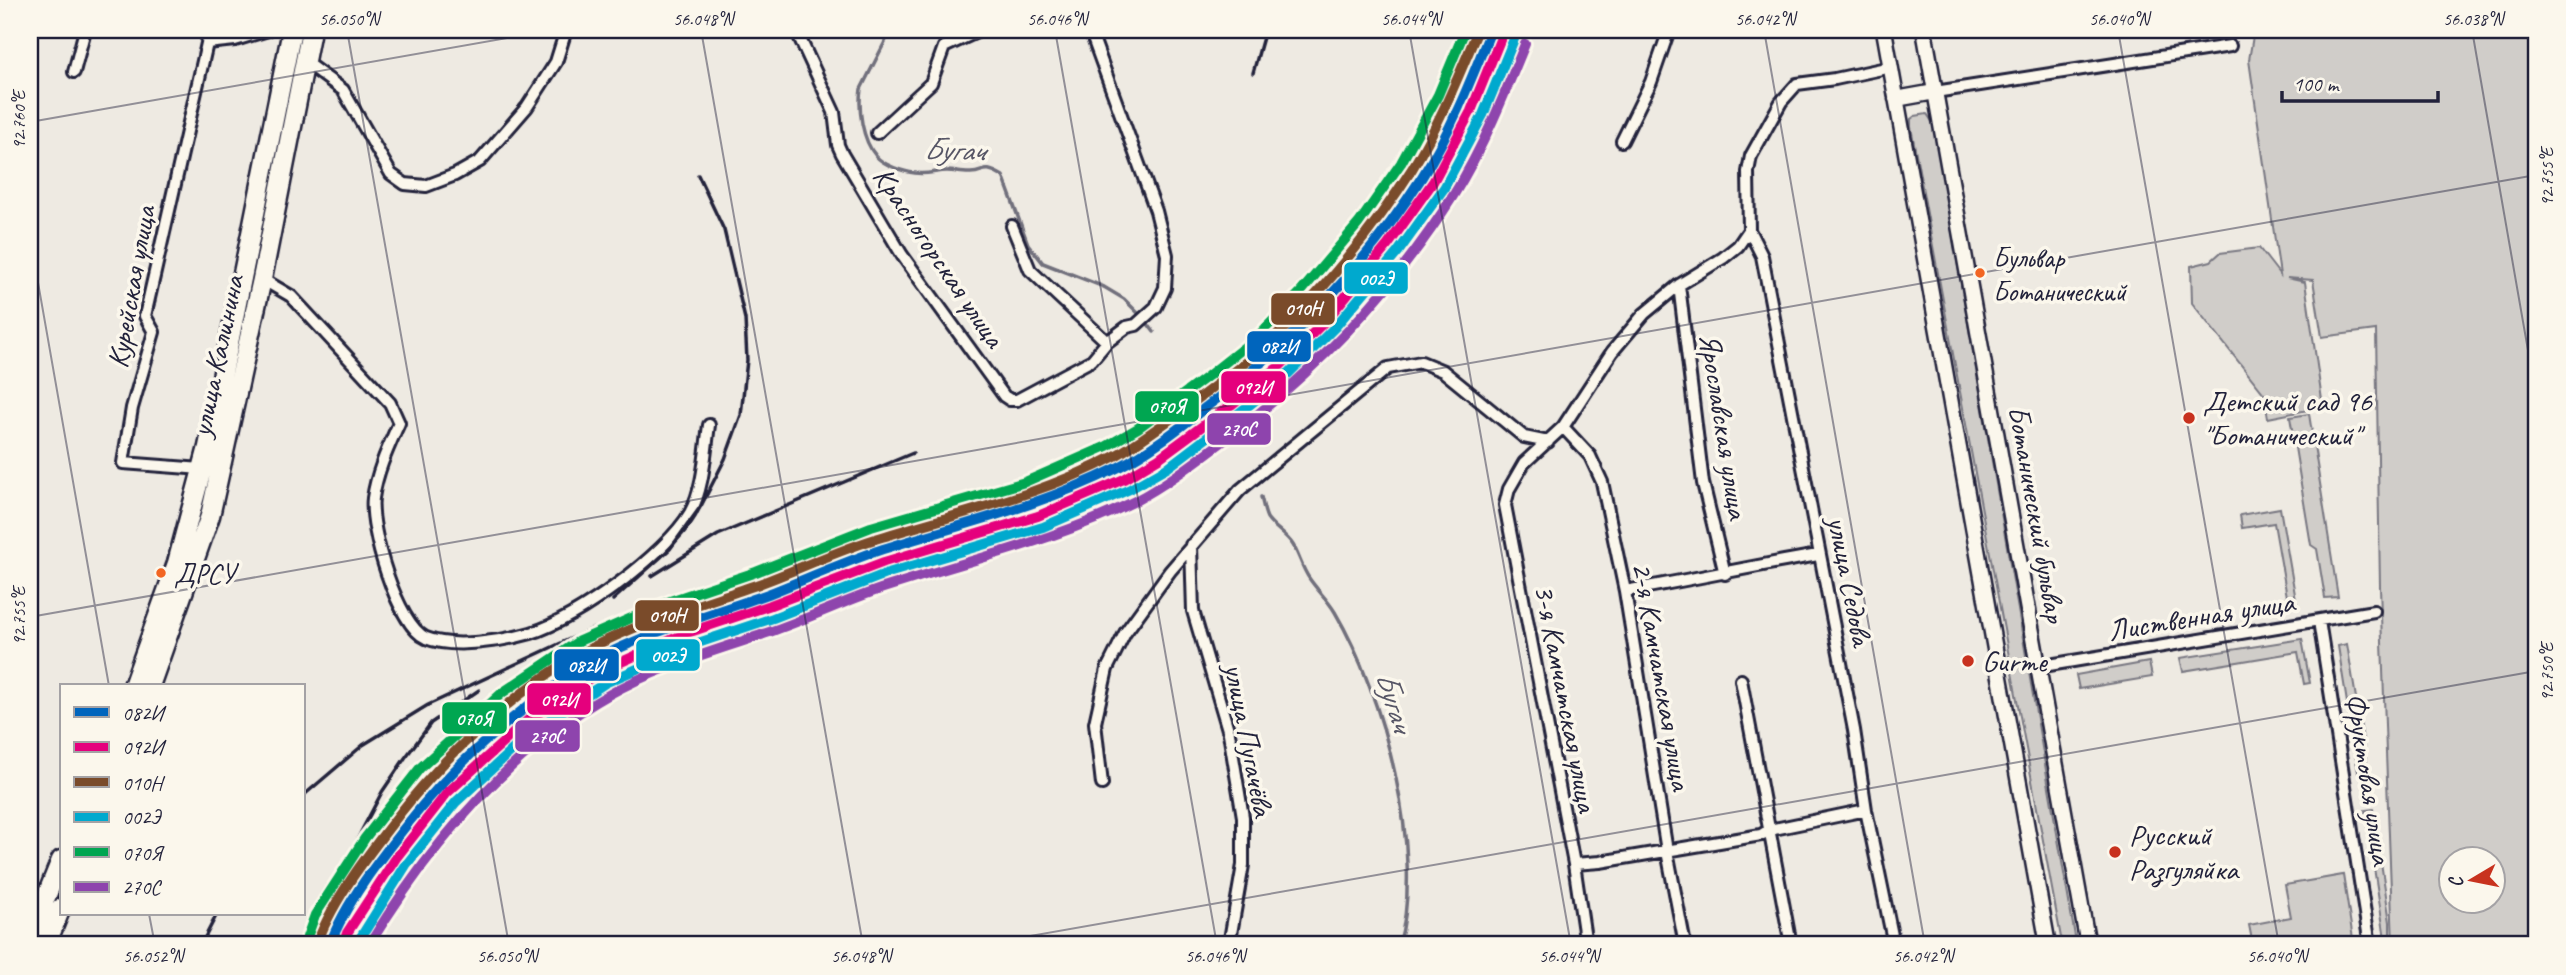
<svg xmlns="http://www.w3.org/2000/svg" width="2566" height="975" font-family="Caveat,sans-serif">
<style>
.green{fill:#d0cdc9;stroke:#797882;stroke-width:2;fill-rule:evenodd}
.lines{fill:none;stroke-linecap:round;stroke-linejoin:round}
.stream{stroke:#716f7c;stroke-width:3.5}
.minor-casing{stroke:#22223b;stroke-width:16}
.tertiary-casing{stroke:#22223b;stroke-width:19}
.primary-casing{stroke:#22223b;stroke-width:23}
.minor{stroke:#fbf7ec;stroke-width:10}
.tertiary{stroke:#fbf7ec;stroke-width:14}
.primary{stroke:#fbf7ec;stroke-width:18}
.rail{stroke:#22223b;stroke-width:3.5}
.rail-1-casing{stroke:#fbf7ec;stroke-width:16}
.rail-2-casing{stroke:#fbf7ec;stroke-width:16}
.rail-3-casing{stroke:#fbf7ec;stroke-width:16}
.rail-4-casing{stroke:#fbf7ec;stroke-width:16}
.rail-5-casing{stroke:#fbf7ec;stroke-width:16}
.rail-6-casing{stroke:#fbf7ec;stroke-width:16}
.rail-1{stroke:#0065bd;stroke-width:10}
.rail-2{stroke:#e5007d;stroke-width:10}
.rail-3{stroke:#7a4b2a;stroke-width:10}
.rail-4{stroke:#00a9ce;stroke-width:10}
.rail-5{stroke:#00a651;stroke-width:10}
.rail-6{stroke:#8e44ad;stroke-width:10}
.ticks{fill:none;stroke:#22223b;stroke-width:2;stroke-opacity:0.45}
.bus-dot{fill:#f26522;stroke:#fbf7ec;stroke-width:2.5}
.poi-dot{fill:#c8321e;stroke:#fbf7ec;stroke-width:2.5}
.labels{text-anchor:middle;stroke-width:7;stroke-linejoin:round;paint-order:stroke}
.bus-label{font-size:28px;fill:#22223b;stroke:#fbf7ec;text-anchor:start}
.street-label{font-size:30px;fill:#22223b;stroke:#fbf7ec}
.poi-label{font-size:30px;fill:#22223b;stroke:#fbf7ec;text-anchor:start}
.water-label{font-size:32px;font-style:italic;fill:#575666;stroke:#fbf7ec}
.line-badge{stroke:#fbf7ec;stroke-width:2.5}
.badge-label{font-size:19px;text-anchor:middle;font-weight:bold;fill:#fff}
.neatline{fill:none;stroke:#22223b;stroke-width:2.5}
.ticks-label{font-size:18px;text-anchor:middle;fill:#22223b}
</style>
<rect width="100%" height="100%" fill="#eeeae2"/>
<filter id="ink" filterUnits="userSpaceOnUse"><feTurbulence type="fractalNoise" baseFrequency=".0143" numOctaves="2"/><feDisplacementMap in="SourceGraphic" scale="14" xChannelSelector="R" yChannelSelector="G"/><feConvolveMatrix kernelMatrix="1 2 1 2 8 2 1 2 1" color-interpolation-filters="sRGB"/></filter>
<g filter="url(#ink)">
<!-- green -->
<path class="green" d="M 2254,30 L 2536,30 L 2536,945 L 2393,945 L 2380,587 L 2376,330 L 2322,337 L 2313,280 L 2287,278 L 2305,282 L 2323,407 L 2268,418 L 2264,394 L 2192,303 L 2191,266 L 2211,261 L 2220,253 L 2259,248 L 2280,275 L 2249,60 ZM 2450,860 L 2492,860 L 2492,902 L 2450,902 Z
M 1927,114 L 1933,123 L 2076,942 L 2074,945 L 2064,945 L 2062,943 L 1911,127 L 1911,119 L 1915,116 Z
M 2309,414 L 2338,597 L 2325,598 L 2317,549 L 2311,545 L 2290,417 Z
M 2280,508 L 2297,606 L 2289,608 L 2274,523 L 2242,528 L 2240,515 Z
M 2302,639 L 2310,683 L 2304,684 L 2298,652 L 2183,671 L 2180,658 Z
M 2347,644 L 2368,770 L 2358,772 L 2338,646 Z
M 2149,662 L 2152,677 L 2079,689 L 2076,675 Z
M 2373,809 L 2390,922 L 2390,945 L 2386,945 L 2365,810 Z
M 2343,875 L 2354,945 L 2253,945 L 2249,925 L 2291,917 L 2285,885 Z"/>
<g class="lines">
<!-- stream -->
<path class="stream" d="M 891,30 L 861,89 C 858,109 862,140 876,156 C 883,165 904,172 915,173 C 926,175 937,171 947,171 C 954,171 961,173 969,173 C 986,174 981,163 1003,176 L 1028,244 L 1043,263 L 1104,287 L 1124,299 L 1140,315
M 1148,324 L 1154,332
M 1261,497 C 1263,504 1264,512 1267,518 C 1274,528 1286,534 1293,545 C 1299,555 1302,568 1309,578 C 1317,590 1328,600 1335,612 C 1383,693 1426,853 1399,945"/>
<!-- minor casing -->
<g class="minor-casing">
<path id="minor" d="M 796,30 L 834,112 L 838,145 L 842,154 L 902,255 L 1004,396 L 1010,400 L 1017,400 L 1092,360 L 1107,342 L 1127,327 L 1136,325 L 1156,307 L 1165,288 L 1167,255 L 1156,211 L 1090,30
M 207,43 L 235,40 L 268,30
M 305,62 L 343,90 L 391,174 L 405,184 L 426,186 L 455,175 L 480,161 L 527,107 L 556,62 L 566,30
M 74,72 L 85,30
M 1935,92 L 2230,46
M 877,133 L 931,83 L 944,47 L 981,30
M 1622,141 L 1651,82 L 1669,30
M 1012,226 L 1030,270 L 1107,342
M 1749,230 L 1762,256 L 1854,730 L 1866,810 L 1894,945
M 262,279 L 291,296 L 390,403 L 399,423 C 388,448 377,471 373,498 C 369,528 397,625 426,638 C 453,649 503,641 531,633 C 576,620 666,554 690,513 C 704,488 705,452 709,425
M 1679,285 L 1703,483 L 1725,574
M 1563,427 L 1590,456 L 1602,482 L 1625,591 L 1667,851 L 1685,945
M 202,469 L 123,463 L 132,408 L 154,332 L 145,316 L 210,30
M 1191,545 L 1193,611 L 1229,733 L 1243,817 L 1243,865 L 1229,945
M 1625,591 C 1690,580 1753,566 1818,555
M 2319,621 L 2370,945
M 2037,667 L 2374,611
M 1741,680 L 1791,945
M 1102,784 L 1095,723 L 1107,669 L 1125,633 L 1170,571 L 1240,490 L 1388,368 L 1421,362 L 1443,371 L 1524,437 L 1548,442
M 1574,864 L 1600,862 L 1761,835 L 1769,830 L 1866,810
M 1586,945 L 1574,864 L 1505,505 L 1509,489 L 1524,463 L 1563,427 L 1612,352 L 1644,314 L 1679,285 L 1723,258 L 1738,246 L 1749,230 L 1748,172 L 1751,156 L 1781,102 L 1797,84 L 1835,79 L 1891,67"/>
</g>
<!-- tertiary casing -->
<g class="tertiary-casing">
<path id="tertiary" d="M 1884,30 L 2048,945
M 1924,30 L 2088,945
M 1896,99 L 1935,92"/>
</g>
<!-- primary casing -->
<g class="primary-casing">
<path id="primary" d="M 133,686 L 177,563 L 208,447 L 292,30
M 150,686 L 210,516 L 262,279 L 311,30
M 30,937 L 61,860
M 46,945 L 61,908"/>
</g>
<!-- minor -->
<use href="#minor" class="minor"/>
<!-- tertiary -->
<use href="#tertiary" class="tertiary"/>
<!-- primary -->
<use href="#primary" class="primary"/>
<!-- rail -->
<path class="rail" d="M 1253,73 L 1265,30
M 891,540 C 927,525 963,511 999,497 C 1022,488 1046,481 1068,471 C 1224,395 1359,268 1438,113 C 1451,87 1461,57 1472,30
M 880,550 L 1036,516 L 1109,487 L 1152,460 L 1248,387 L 1330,312 L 1389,238 L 1428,179 L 1469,107 L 1499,30
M 652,576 L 718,535 L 913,453
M 613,600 L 670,549 L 701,506 L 725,459 L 741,415 L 747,360 L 745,319 L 724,230 L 698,175
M 303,796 L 363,745 L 428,705 L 591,629 L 663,606
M 201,945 L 217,914
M 304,945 L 317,915 L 382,792 L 405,758 L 431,723 L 479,690"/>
<!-- rail-1 casing -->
<g class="rail-1-casing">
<path id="rail-1" d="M 330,945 C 344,904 382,856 409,822 C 451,769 500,724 556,686 C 569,677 581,667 595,660 C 650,631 710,615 768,594 C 806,579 844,562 883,549 C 963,524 1041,506 1117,468 C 1149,452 1178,429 1206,407 C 1291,344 1365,266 1422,177 C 1451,131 1471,80 1491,30"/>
</g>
<!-- rail-2 casing -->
<g class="rail-2-casing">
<path id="rail-2" d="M 343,945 L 347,933 L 396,858 L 447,793 L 527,721 L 599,672 L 684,634 L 768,606 L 884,562 L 1038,516 L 1124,479 L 1159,458 L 1231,405 L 1281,365 L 1327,319 L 1388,245 L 1433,182 L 1471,111 L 1502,35"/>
</g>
<!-- rail-3 casing -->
<g class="rail-3-casing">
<path id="rail-3" d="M 318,941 C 334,897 373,848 401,812 C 449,751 519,688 587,650 C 641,621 702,604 759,584 C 800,569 840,549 882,537 C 960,513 1042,495 1115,456 C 1142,441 1166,422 1191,404 C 1216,385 1241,367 1264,347 C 1316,300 1375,228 1412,169 C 1439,125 1458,77 1478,30"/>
</g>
<!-- rail-4 casing -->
<g class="rail-4-casing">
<path id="rail-4" d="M 356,945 L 406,865 L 456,802 L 534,730 L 605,683 L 689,646 L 773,618 L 888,573 L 1043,527 L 1130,489 L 1167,468 L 1238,414 L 1289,373 L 1335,327 L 1398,252 L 1444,188 L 1483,115 L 1514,39"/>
</g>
<!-- rail-5 casing -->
<g class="rail-5-casing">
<path id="rail-5" d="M 307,937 L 315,915 L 365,838 L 420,768 L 502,693 L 579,641 L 670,601 L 756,572 L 871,527 L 1025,482 L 1107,446 L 1138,428 L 1208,376 L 1256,338 L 1300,293 L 1359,223 L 1401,163 L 1438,95 L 1465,30"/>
</g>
<!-- rail-6 casing -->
<g class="rail-6-casing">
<path id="rail-6" d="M 369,945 C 430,845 507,752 610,694 C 661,665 720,650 775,630 C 815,616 855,596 896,584 C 977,558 1059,539 1135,501 C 1169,483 1199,459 1230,436 C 1317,370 1394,289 1453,196 C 1483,148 1504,96 1525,44"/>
</g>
<!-- rail-1 -->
<use href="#rail-1" class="rail-1"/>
<!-- rail-2 -->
<use href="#rail-2" class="rail-2"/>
<!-- rail-3 -->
<use href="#rail-3" class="rail-3"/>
<!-- rail-4 -->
<use href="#rail-4" class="rail-4"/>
<!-- rail-5 -->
<use href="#rail-5" class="rail-5"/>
<!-- rail-6 -->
<use href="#rail-6" class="rail-6"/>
</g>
</g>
<!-- ticks -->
<path class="ticks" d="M 347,30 L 509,945M 701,30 L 863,945M 1055,30 L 1217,945M 1409,30 L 1571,945M 1764,30 L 1925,945M 2118,30 L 2279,945M 2472,30 L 2536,396M 30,122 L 552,30M 30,237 L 109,686M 30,617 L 2536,175M 149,914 L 155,945M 979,945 L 2536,671"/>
<!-- markers -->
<g class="bus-dot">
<circle cx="1980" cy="273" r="6"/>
<circle cx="161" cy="573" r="6"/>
</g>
<g class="poi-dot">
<circle cx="2189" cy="418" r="7"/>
<circle cx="1968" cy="661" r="7"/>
<circle cx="2115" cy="852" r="7"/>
</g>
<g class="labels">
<!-- bus labels -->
<g class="bus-label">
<text x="1993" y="267">Бульвар<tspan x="1993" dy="34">Ботанический</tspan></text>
<text x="174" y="583">ДРСУ</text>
</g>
<!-- street labels -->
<g class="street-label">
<text transform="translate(939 257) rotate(56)" y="10">Красногорская улица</text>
<text transform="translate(131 287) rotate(-80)" y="10">Курейская улица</text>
<text transform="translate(217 356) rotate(-78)" y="10">улица Калинина</text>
<text transform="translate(1724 426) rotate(81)" y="10">Ярославская улица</text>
<text transform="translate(2037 514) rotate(80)" y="10">Ботанический бульвар</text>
<text transform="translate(1850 581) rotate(79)" y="10">улица Седова</text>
<text transform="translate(2201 616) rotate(-9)" y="10">Лиственная улица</text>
<text transform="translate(1662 676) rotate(80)" y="10">2-я Камчатская улица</text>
<text transform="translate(1566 698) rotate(79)" y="10">3-я Камчатская улица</text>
<text transform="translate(1249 740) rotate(79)" y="10">улица Пугачёва</text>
<text transform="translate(2369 779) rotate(81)" y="10">Фруктовая улица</text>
</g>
<!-- poi labels -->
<g class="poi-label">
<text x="2203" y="411">Детский сад 96<tspan x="2203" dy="34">"Ботанический"</tspan></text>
<text x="1982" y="671">Gurme</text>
<text x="2129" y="845">Русский<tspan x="2129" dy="34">Разгуляйка</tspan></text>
</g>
<!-- water labels -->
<g class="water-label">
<text transform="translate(954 149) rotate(2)" y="11">Бугач</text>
<text transform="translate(1395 701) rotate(73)" y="11">Бугач</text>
</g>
</g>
<g class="line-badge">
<rect x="1343" y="261" width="66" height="34" rx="7" fill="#00a9ce"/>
<rect x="1270" y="292" width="66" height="34" rx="7" fill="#7a4b2a"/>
<rect x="1246" y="330" width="66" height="33" rx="7" fill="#0065bd"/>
<rect x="1220" y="370" width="67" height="34" rx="7" fill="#e5007d"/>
<rect x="1134" y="390" width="66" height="33" rx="7" fill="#00a651"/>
<rect x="1206" y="412" width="66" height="34" rx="7" fill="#8e44ad"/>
<rect x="634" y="599" width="66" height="33" rx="7" fill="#7a4b2a"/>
<rect x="635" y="638" width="66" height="34" rx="7" fill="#00a9ce"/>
<rect x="553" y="648" width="67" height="34" rx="7" fill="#0065bd"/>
<rect x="526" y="682" width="66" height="34" rx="7" fill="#e5007d"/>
<rect x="441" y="701" width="67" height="34" rx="7" fill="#00a651"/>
<rect x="514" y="719" width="67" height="34" rx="7" fill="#8e44ad"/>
</g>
<g class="badge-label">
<text x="1376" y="285">002Э</text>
<text x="1303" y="315">010Н</text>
<text x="1279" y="353">082И</text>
<text x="1253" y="394">092И</text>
<text x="1167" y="413">070Я</text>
<text x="1239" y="436">270С</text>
<text x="667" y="622">010Н</text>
<text x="668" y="662">002Э</text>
<text x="586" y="672">082И</text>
<text x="559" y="706">092И</text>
<text x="474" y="725">070Я</text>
<text x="547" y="743">270С</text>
</g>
<!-- margin -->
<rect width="2566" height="975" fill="none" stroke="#fbf7ec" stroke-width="77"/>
<!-- legend -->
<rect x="60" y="684" width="245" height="231" fill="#fbf7ec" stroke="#a4a2a5" stroke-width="2"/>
<rect x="74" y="707" width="35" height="10" fill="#0065bd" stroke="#a4a2a5" stroke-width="2"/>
<text x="122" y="720" font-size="21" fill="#22223b">082И</text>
<rect x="74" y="742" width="35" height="10" fill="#e5007d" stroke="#a4a2a5" stroke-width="2"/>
<text x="122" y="754" font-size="21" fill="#22223b">092И</text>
<rect x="74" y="777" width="35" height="10" fill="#7a4b2a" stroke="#a4a2a5" stroke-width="2"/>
<text x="122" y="790" font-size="21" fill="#22223b">010Н</text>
<rect x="74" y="812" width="35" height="10" fill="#00a9ce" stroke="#a4a2a5" stroke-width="2"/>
<text x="122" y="824" font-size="21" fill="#22223b">002Э</text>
<rect x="74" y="847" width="35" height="10" fill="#00a651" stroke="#a4a2a5" stroke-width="2"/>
<text x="122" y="860" font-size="21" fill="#22223b">070Я</text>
<rect x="74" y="882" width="35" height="10" fill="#8e44ad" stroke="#a4a2a5" stroke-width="2"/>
<text x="122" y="894" font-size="21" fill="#22223b">270С</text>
<!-- north arrow -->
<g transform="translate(2472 880) rotate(260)"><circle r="33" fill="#fbf7ec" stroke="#a4a2a5" stroke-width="2"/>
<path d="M0-5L12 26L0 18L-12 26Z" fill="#c8321e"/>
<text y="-10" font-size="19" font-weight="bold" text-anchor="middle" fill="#22223b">С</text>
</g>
<!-- scale -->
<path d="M2282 91v10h156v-10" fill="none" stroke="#22223b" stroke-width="3.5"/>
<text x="2293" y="91" font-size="21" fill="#22223b" stroke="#fbf7ec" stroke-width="5" paint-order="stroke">100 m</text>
<rect x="38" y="38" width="2490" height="898" class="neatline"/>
<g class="ticks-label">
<text x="349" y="25">56.050°N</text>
<text x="703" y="25">56.048°N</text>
<text x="1057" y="25">56.046°N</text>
<text x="1411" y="25">56.044°N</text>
<text x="1765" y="25">56.042°N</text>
<text x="2119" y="25">56.040°N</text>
<text x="2473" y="25">56.038°N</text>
<text transform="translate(19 120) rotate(-90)" y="6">92.760°E</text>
<text transform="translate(2547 177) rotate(-90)" y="6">92.755°E</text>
<text transform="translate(19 616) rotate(-90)" y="6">92.755°E</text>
<text transform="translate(2547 672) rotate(-90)" y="6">92.750°E</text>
<text x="153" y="962">56.052°N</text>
<text x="507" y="962">56.050°N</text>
<text x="861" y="962">56.048°N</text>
<text x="1215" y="962">56.046°N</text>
<text x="1569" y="962">56.044°N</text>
<text x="1923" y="962">56.042°N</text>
<text x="2277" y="962">56.040°N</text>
</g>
</svg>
